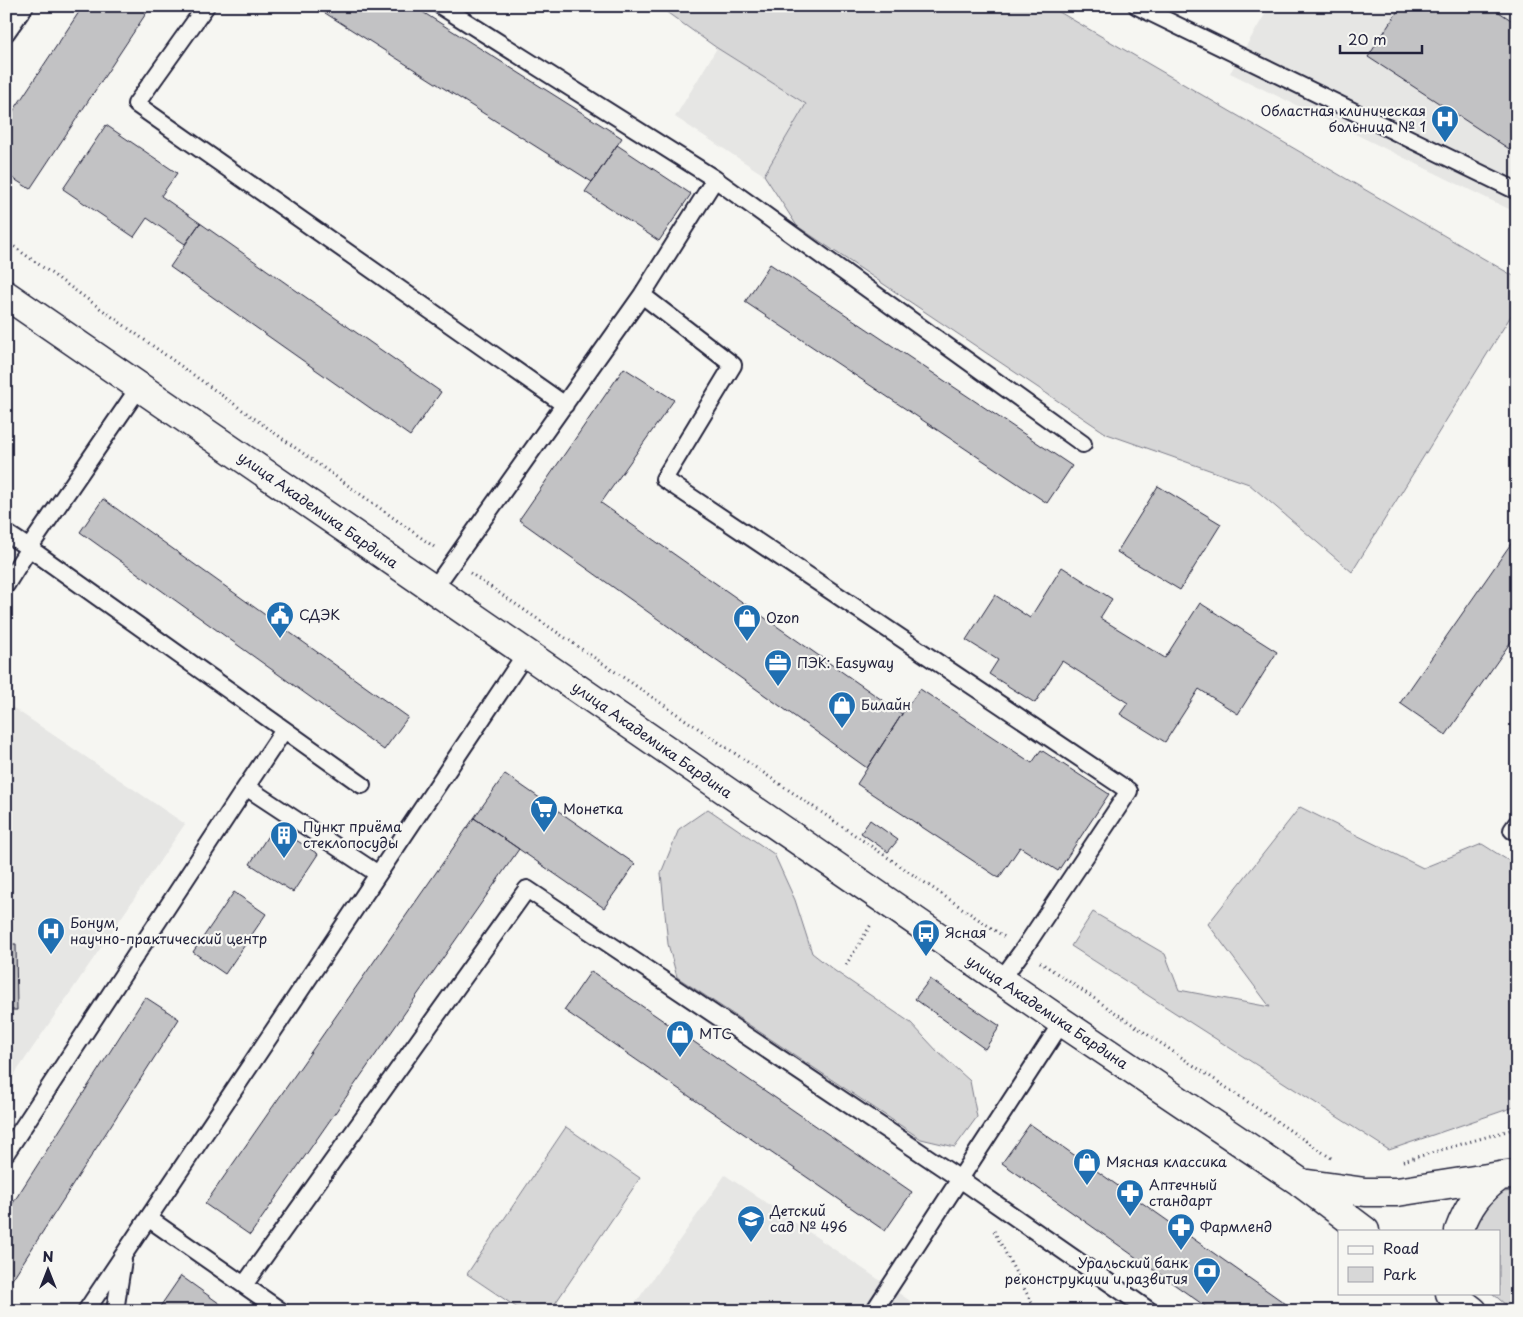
<svg xmlns="http://www.w3.org/2000/svg" width="1523" height="1317" font-family="'Playpen Sans',sans-serif">
<style>
.built{fill:#e6e6e4}
.green{fill:#d7d7d7;stroke:#7c7c89}
.building{fill:#c2c2c4;stroke:#22223b}
.lines{fill:none;stroke-linecap:round;stroke-linejoin:round}
.lane-casing{stroke:#22223b;stroke-width:20}
.secondary-casing{stroke:#22223b;stroke-width:31}
.path{stroke:#22223b;stroke-width:3;stroke-dasharray:1 4;stroke-linecap:butt}
.lane{stroke:#f6f6f2;stroke-width:16}
.secondary{stroke:#f6f6f2;stroke-width:28}
.labels{text-anchor:middle;stroke-width:4.5;stroke-linejoin:round;paint-order:stroke}
.poi-label{font-size:14px;fill:#22223b;stroke:#f6f6f2;text-anchor:start}
.street-label{font-size:14px;fill:#22223b;stroke:#f6f6f2}
</style>
<rect width="100%" height="100%" fill="#f6f6f2"/>
<filter id="ink" filterUnits="userSpaceOnUse"><feTurbulence type="fractalNoise" baseFrequency=".02" numOctaves="2"/><feDisplacementMap in="SourceGraphic" scale="10" xChannelSelector="R" yChannelSelector="G"/><feConvolveMatrix kernelMatrix="1 2 1 2 8 2 1 2 1" color-interpolation-filters="sRGB"/></filter>
<g filter="url(#ink)">
<!-- built -->
<path class="built" d="M 1270,6 L 1517,6 L 1517,213 L 1230,73 Z
M 717,48 L 806,104 L 764,175 L 675,117 Z
M 6,703 L 185,824 L 6,1087 Z
M 725,1175 L 925,1311 L 630,1311 Z"/>
<!-- green -->
<path class="green" d="M 658,6 L 1049,6 L 1517,278 L 1517,306 L 1352,572 L 1249,484 L 1107,434 L 797,226 L 764,175 L 806,104 L 717,48 Z
M 1300,807 L 1423,868 L 1482,844 L 1517,866 L 1517,1106 L 1389,1150 L 1071,946 L 1093,912 L 1165,954 L 1179,990 L 1270,1007 L 1208,924 Z
M 708,809 L 774,854 L 795,900 L 812,953 L 835,971 L 911,1023 L 938,1052 L 970,1081 L 977,1117 L 955,1147 L 921,1139 L 677,977 L 668,944 L 661,873 L 679,829 Z
M 566,1127 L 640,1178 L 550,1311 L 522,1311 L 467,1274 Z
M 1517,1191 L 1517,1311 L 1513,1311 L 1492,1293 L 1499,1293 L 1499,1231 L 1470,1231 L 1484,1206 L 1501,1192 Z"/>
<!-- building -->
<path class="building" d="M 83,6 L 151,6 L 30,189 L 6,174 L 6,122 Z
M 314,6 L 413,6 L 622,138 L 592,182 Z
M 1401,6 L 1490,6 L 1517,24 L 1517,154 L 1368,57 Z
M 106,125 L 177,173 L 161,196 L 200,223 L 185,244 L 147,218 L 134,237 L 63,189 Z
M 617,145 L 691,194 L 659,241 L 585,192 Z
M 200,223 L 441,392 L 410,436 L 170,267 Z
M 770,264 L 1072,466 L 1047,503 L 745,302 Z
M 624,368 L 674,400 L 601,503 L 902,714 L 867,768 L 519,520 Z
M 1158,486 L 1221,524 L 1180,590 L 1117,552 Z
M 103,499 L 408,717 L 384,750 L 80,532 Z
M 1517,535 L 1517,633 L 1446,735 L 1400,703 Z
M 1062,567 L 1112,599 L 1100,618 L 1165,658 L 1200,603 L 1277,652 L 1238,714 L 1199,689 L 1165,742 L 1120,714 L 1128,703 L 1062,661 L 1035,703 L 989,674 L 998,660 L 966,640 L 995,595 L 1030,618 Z
M 920,689 L 1032,763 L 1041,750 L 1109,794 L 1058,871 L 1020,847 L 999,878 L 857,784 L 902,714 Z
M 505,774 L 635,864 L 604,908 L 474,818 Z
M 474,818 L 519,849 L 250,1235 L 205,1204 Z
M 870,820 L 898,840 L 888,852 L 861,833 Z
M 274,826 L 318,854 L 293,892 L 250,864 Z
M 234,892 L 266,914 L 225,974 L 193,952 Z
M 6,944 L 16,944 L 17,1010 L 6,1010 Z
M 591,971 L 912,1192 L 885,1231 L 564,1010 Z
M 930,979 L 1000,1026 L 985,1049 L 915,999 Z
M 145,997 L 179,1019 L 6,1289 L 6,1214 Z
M 1030,1124 L 1296,1311 L 1212,1311 L 1002,1163 Z
M 181,1276 L 230,1311 L 157,1311 Z"/>
<g class="lines">
<!-- lane casing -->
<g class="lane-casing">
<path id="lane" d="M 206,6 L 136,104 L 565,405
M 1137,6 L 1517,191
M 6,33 L 25,6
M 715,179 L 1083,444
M 642,295 L 733,365 L 664,479 L 1129,791 L 1023,950 L 1001,980
M 140,386 L 29,548 L 362,785
M 6,533 L 29,548 L 6,585
M 433,590 L 642,295 L 715,179 L 441,6
M 246,787 L 284,730
M 1517,823 L 1512,830 L 1517,833
M 6,1153 L 246,787 L 378,874
M 148,1218 L 281,1311
M 244,1285 L 527,889 L 960,1179 L 1150,1311
M 86,1311 L 526,653
M 115,1311 L 123,1260
M 874,1311 L 1062,1022"/>
</g>
<!-- secondary casing -->
<g class="secondary-casing">
<path id="secondary" d="M 6,295 L 1062,1022 L 1300,1182 L 1365,1231
M 1301,1183 L 1365,1192 L 1397,1192 L 1500,1176 L 1517,1174
M 1459,1231 C 1468,1206 1479,1191 1500,1176
M 1450,1293 L 1473,1311"/>
</g>
<!-- path -->
<path class="path" d="M 6,241 L 437,549
M 470,573 L 1006,938
M 1040,962 L 1331,1158
M 846,965 L 872,923
M 1403,1161 L 1517,1128
M 994,1231 L 1036,1311
M 1513,1302 L 1517,1296"/>
<!-- lane -->
<use href="#lane" class="lane"/>
<!-- secondary -->
<use href="#secondary" class="secondary"/>
</g>
</g>
<!-- icons -->
<defs>
<g id="hospital-pin" transform="scale(1.4375)"><path d="M0 17L-7.5 6A9.5 9.5 0 1 1 7.5 6Z" fill="#1f6fb2" stroke="#f6f6f2"/><path d="M-5-5h3v3.5h4V-5h3V5h-3V1.5h-4V5h-3Z" fill="#fff"/></g>
<g id="civic-pin" transform="scale(1.4375)"><path d="M0 17L-7.5 6A9.5 9.5 0 1 1 7.5 6Z" fill="#1f6fb2" stroke="#f6f6f2"/><path d="M-.6-6.5H3V-4.5H.6V-3L4-1V1h2V6H-6V1h2V-1L-.6-3ZM-1.2 2.5V6h2.4V2.5Z" fill="#fff"/></g>
<g id="shop-pin" transform="scale(1.4375)"><path d="M0 17L-7.5 6A9.5 9.5 0 1 1 7.5 6Z" fill="#1f6fb2" stroke="#f6f6f2"/><path d="M-5-2.5h2.3a2.7 3.5 0 0 1 5.4 0H5L5.5 6h-11ZM-1.5-2.5h3a1.5 2.3 0 0 0-3 0Z" fill="#fff"/></g>
<g id="office-pin" transform="scale(1.4375)"><path d="M0 17L-7.5 6A9.5 9.5 0 1 1 7.5 6Z" fill="#1f6fb2" stroke="#f6f6f2"/><path d="M-6-3h4V-5.5h4V-3h4V5H-6ZM-1-4.5V-3h2v-1.5ZM-6 0V1H6V0Z" fill="#fff"/></g>
<g id="supermarket-pin" transform="scale(1.4375)"><path d="M0 17L-7.5 6A9.5 9.5 0 1 1 7.5 6Z" fill="#1f6fb2" stroke="#f6f6f2"/><path d="M-6-5.5h2.5l.6 2H6L4.5 2H-2.5L-4.4-4H-6ZM-1.5 3.2a1.3 1.3 0 1 0 .1 0ZM3 3.2a1.3 1.3 0 1 0 .1 0Z" fill="#fff"/></g>
<g id="building-pin" transform="scale(1.4375)"><path d="M0 17L-7.5 6A9.5 9.5 0 1 1 7.5 6Z" fill="#1f6fb2" stroke="#f6f6f2"/><path d="M-4-6H4V6H1V3H-1V6H-4ZM-2.5-4.3h1.7v1.8h-1.7ZM.8-4.3h1.7v1.8H.8ZM-2.5-1h1.7V.8h-1.7ZM.8-1h1.7V.8H.8Z" fill="#fff"/></g>
<g id="bus-pin" transform="scale(1.4375)"><path d="M0 17L-7.5 6A9.5 9.5 0 1 1 7.5 6Z" fill="#1f6fb2" stroke="#f6f6f2"/><path d="M-5-6H5V4H4V6H2V4H-2V6H-4V4H-5ZM-3.5-4V0h7V-4ZM-3.5 1.2v1.5H-2V1.2ZM2 1.2v1.5H3.5V1.2Z" fill="#fff"/></g>
<g id="pharmacy-pin" transform="scale(1.4375)"><path d="M0 17L-7.5 6A9.5 9.5 0 1 1 7.5 6Z" fill="#1f6fb2" stroke="#f6f6f2"/><path d="M-2-6h4v4h4v4h-4v4h-4v-4h-4v-4h4Z" fill="#fff"/></g>
<g id="school-pin" transform="scale(1.4375)"><path d="M0 17L-7.5 6A9.5 9.5 0 1 1 7.5 6Z" fill="#1f6fb2" stroke="#f6f6f2"/><path d="M0-5L7-2L0 1L-7-2ZM-4 1L0 2.5L4 1V4Q0 6-4 4Z" fill="#fff"/></g>
<g id="bank-pin" transform="scale(1.4375)"><path d="M0 17L-7.5 6A9.5 9.5 0 1 1 7.5 6Z" fill="#1f6fb2" stroke="#f6f6f2"/><path d="M-6-4H6V4H-6ZM0-2.3a2.3 2.3 0 1 0 0 4.6a2.3 2.3 0 1 0 0-4.6Z" fill="#fff"/></g>
</defs>
<g fill-rule="evenodd">
<use href="#hospital-pin" x="1445" y="119"/>
<use href="#civic-pin" x="280" y="615"/>
<use href="#shop-pin" x="747" y="618"/>
<use href="#office-pin" x="778" y="663"/>
<use href="#shop-pin" x="842" y="705"/>
<use href="#supermarket-pin" x="544" y="809"/>
<use href="#building-pin" x="284" y="835"/>
<use href="#hospital-pin" x="51" y="931"/>
<use href="#bus-pin" x="926" y="933"/>
<use href="#shop-pin" x="680" y="1034"/>
<use href="#shop-pin" x="1087" y="1162"/>
<use href="#pharmacy-pin" x="1130" y="1193"/>
<use href="#school-pin" x="751" y="1219"/>
<use href="#pharmacy-pin" x="1181" y="1227"/>
<use href="#bank-pin" x="1207" y="1271"/>
</g>
<g class="labels">
<!-- poi labels -->
<g class="poi-label">
<text x="1426" y="116" text-anchor="end">Областная клиническая<tspan x="1426" dy="16">больница № 1</tspan></text>
<text x="299" y="620">СДЭК</text>
<text x="766" y="623">Ozon</text>
<text x="797" y="668">ПЭК: Easyway</text>
<text x="861" y="710">Билайн</text>
<text x="563" y="814">Монетка</text>
<text x="303" y="832">Пункт приёма<tspan x="303" dy="16">стеклопосуды</tspan></text>
<text x="70" y="928">Бонум,<tspan x="70" dy="16">научно-практический центр</tspan></text>
<text x="945" y="938">Ясная</text>
<text x="699" y="1039">МТС</text>
<text x="1106" y="1167">Мясная классика</text>
<text x="1149" y="1190">Аптечный<tspan x="1149" dy="16">стандарт</tspan></text>
<text x="770" y="1216">Детский<tspan x="770" dy="16">сад № 496</tspan></text>
<text x="1200" y="1232">Фармленд</text>
<text x="1188" y="1268" text-anchor="end">Уральский банк<tspan x="1188" dy="16">реконструкции и развития</tspan></text>
</g>
<!-- street labels -->
<g class="street-label">
<text transform="translate(318 510) rotate(35)" y="5">улица Академика Бардина</text>
<text transform="translate(652 740) rotate(35)" y="5">улица Академика Бардина</text>
<text transform="translate(1047 1012) rotate(34)" y="5">улица Академика Бардина</text>
</g>
</g>
<!-- margin -->
<rect width="1523" height="1317" fill="none" stroke="#f6f6f2" stroke-width="25"/>
<rect x="12" y="12" width="1498" height="1292" fill="none" stroke="#22223b" stroke-width="2" filter="url(#ink)"/>
<!-- legend -->
<rect x="1338" y="1230" width="162" height="65" fill="#f6f6f2" stroke="#a1a1a9"/>
<rect x="1348" y="1246" width="25" height="8" fill="#f6f6f2" stroke="#a1a1a9"/>
<text x="1383" y="1254" font-size="15" fill="#22223b">Road</text>
<rect x="1348" y="1267" width="25" height="15" fill="#d7d7d7" stroke="#a1a1a9"/>
<text x="1383" y="1280" font-size="15" fill="#22223b">Park</text>
<!-- north arrow -->
<g transform="translate(48 1270)" stroke="#f6f6f2" stroke-width="4" paint-order="stroke">
<path d="M0-4L9 19L0 12L-9 19Z" fill="#22223b"/>
<text y="-8" font-size="14" font-weight="bold" text-anchor="middle" fill="#22223b">N</text>
</g>
<!-- scale -->
<path d="M1340 45v8h82v-8" fill="none" stroke="#22223b" stroke-width="2.5"/>
<text x="1348" y="45" font-size="15" fill="#22223b" stroke="#f6f6f2" stroke-width="4" paint-order="stroke">20 m</text>
</svg>
